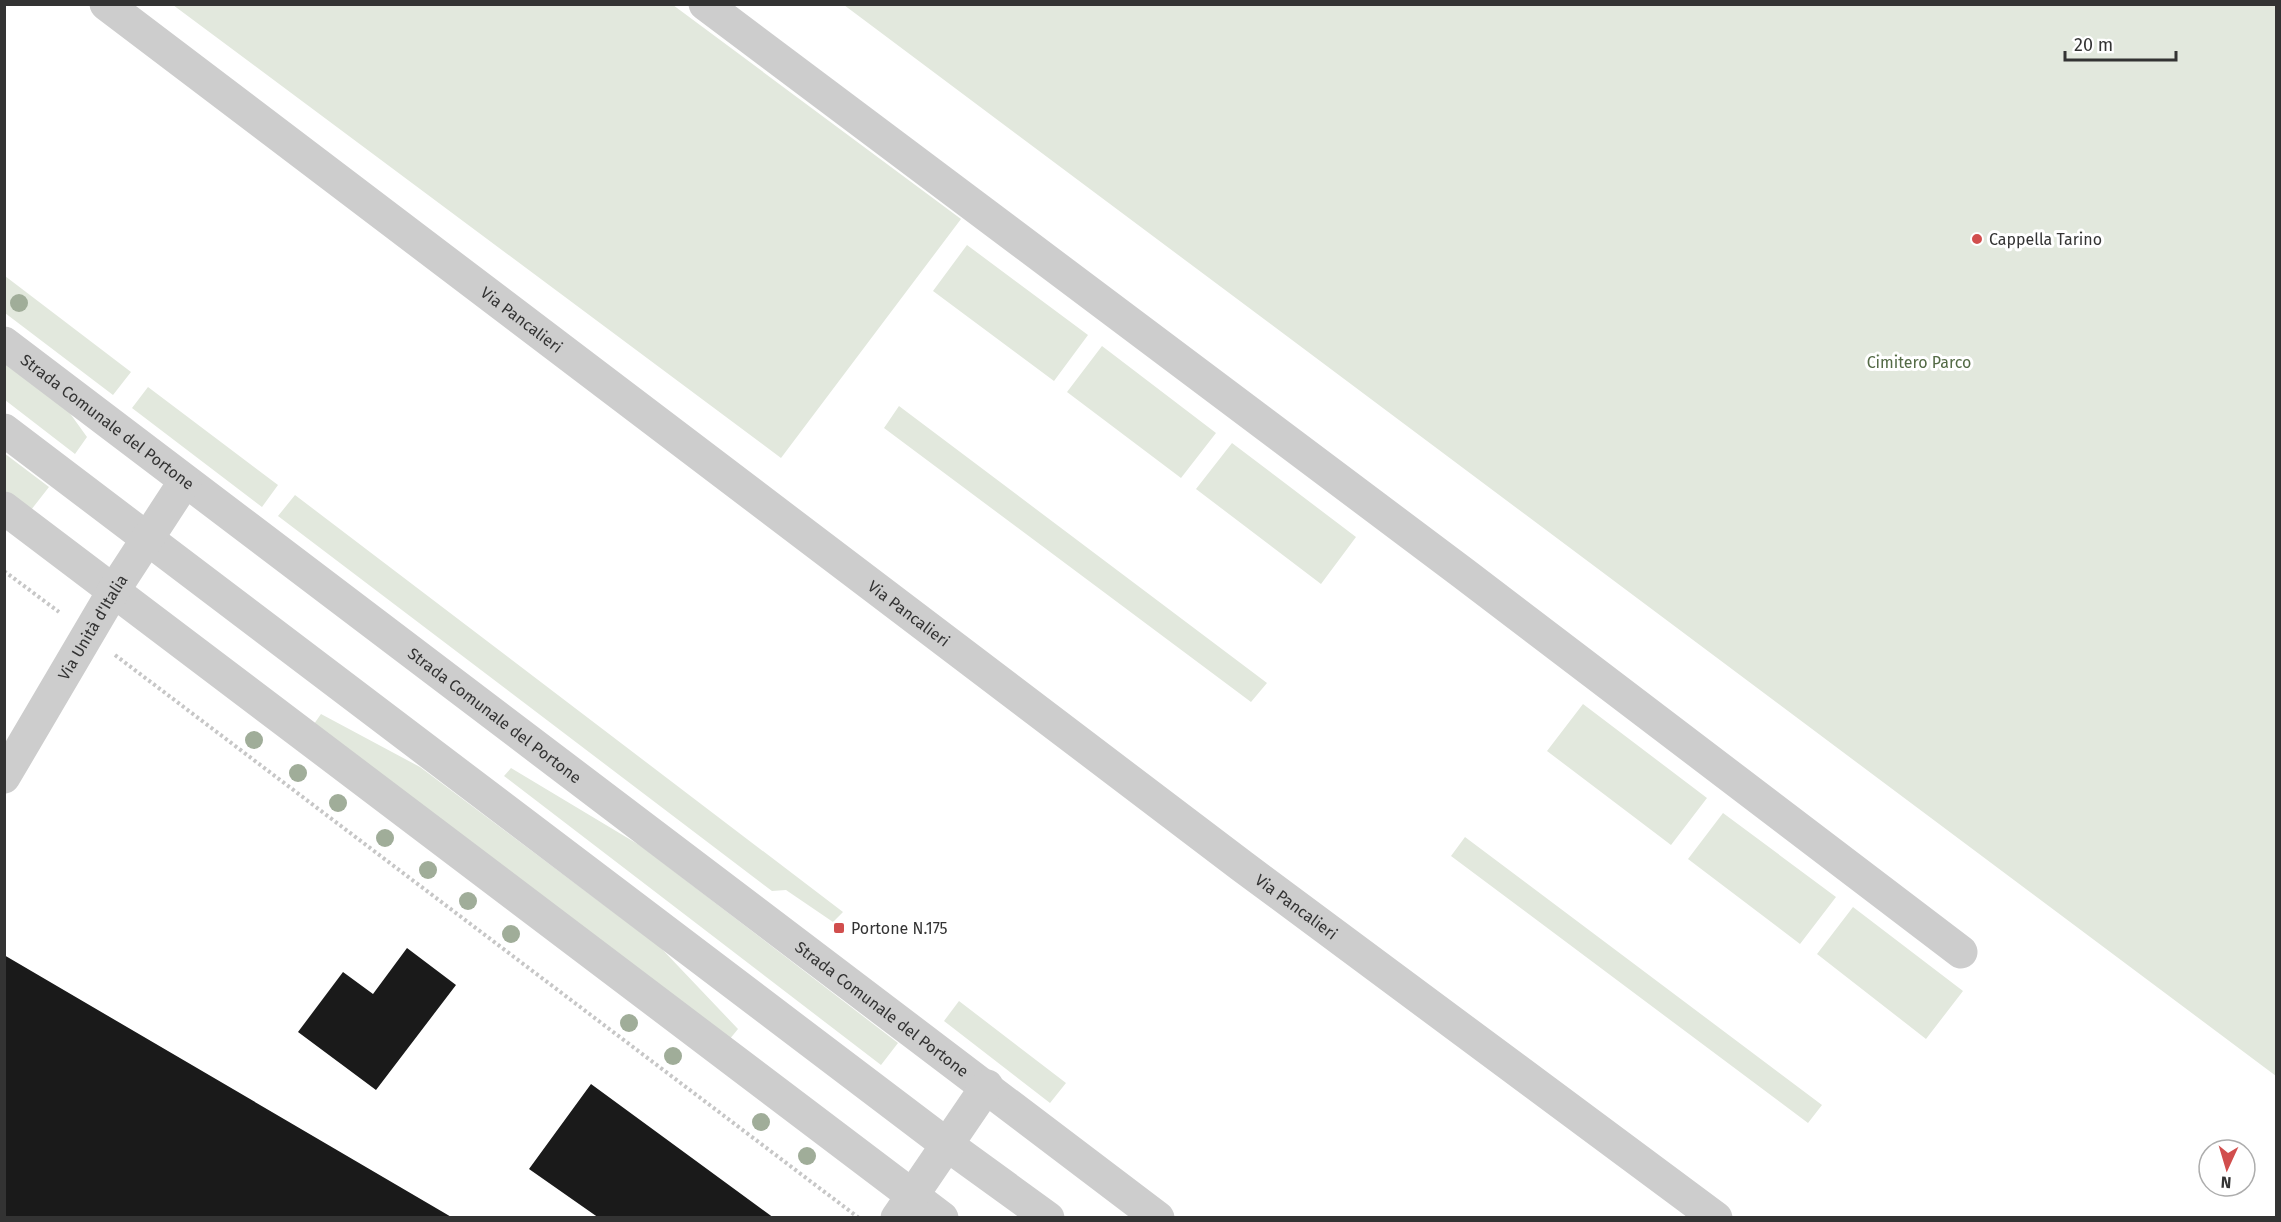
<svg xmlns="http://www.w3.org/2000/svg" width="2281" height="1222" font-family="'Fira Sans',sans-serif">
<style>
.green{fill:#e2e8dd}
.building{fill:#1a1a1a}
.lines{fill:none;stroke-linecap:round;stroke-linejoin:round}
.path{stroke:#c7c7c7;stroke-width:4;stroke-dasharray:3 3;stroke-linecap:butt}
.minor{stroke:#cdcdcd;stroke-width:33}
.tree{fill:#a0ad99}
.poi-dot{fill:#d14e4d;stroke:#fff;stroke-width:2}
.labels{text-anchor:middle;stroke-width:6;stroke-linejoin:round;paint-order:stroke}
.poi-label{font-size:16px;fill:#333;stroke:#fff;text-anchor:start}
.street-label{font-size:16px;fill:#333;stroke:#fff}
.park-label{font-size:16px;fill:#536a45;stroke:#fff}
</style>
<rect width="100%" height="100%" fill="#fff"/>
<!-- green -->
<path class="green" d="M 173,5 L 673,5 L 961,219 L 781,458 Z
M 844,5 L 2276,5 L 2276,1076 Z
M 967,245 L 1088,335 L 1054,381 L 933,291 Z
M 5,276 L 131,372 L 113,395 L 5,313 Z
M 1102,346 L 1216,433 L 1181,478 L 1067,392 Z
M 4,363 L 69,412 L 87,437 L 75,454 L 5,400 Z
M 148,387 L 278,485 L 262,507 L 132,408 Z
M 899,406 L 1267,683 L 1251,702 L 884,428 Z
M 1232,443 L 1356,537 L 1321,584 L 1196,489 Z
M 4,453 L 49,487 L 31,510 L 5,491 Z
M 295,495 L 843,912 L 833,922 L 786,890 L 772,891 L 278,516 Z
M 1583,704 L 1707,798 L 1671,845 L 1547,751 Z
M 321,714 L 420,767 L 660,947 L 738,1029 L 729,1040 L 314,724 Z
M 511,768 L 641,846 L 898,1043 L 881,1065 L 504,776 Z
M 1723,813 L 1836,897 L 1800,944 L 1688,859 Z
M 1465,837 L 1822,1105 L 1808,1123 L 1451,856 Z
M 1853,907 L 1963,991 L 1926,1039 L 1817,954 Z
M 959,1001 L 1066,1083 L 1050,1103 L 944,1021 Z"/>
<!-- building -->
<path class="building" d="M 407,948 L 456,985 L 376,1090 L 298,1032 L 343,972 L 373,994 Z
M 4,955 L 453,1218 L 4,1218 Z
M 591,1084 L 774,1218 L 599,1218 L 529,1169 Z"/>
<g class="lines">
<!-- path -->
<path class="path" d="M 4,571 L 59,612
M 115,655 L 859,1218"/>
<!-- minor -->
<g class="minor">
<path id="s1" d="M 106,4 L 1242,866 L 1716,1218"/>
<path d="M 705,4 L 1463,573 L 1961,952"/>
<path id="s2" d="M 4,343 L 1158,1218"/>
<path d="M 4,430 L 946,1144 L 1048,1218"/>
<path d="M 4,508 L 942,1218"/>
<path id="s3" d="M 4,777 L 114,590 L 185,481"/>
<path d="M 897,1218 L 987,1086"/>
</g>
</g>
<!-- trees -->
<g class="tree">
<circle cx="19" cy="303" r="9"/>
<circle cx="254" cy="740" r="9"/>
<circle cx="298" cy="773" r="9"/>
<circle cx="338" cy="803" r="9"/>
<circle cx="385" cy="838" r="9"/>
<circle cx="428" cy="870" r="9"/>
<circle cx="468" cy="901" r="9"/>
<circle cx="511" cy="934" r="9"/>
<circle cx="629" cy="1023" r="9"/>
<circle cx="673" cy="1056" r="9"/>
<circle cx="761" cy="1122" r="9"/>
<circle cx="807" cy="1156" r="9"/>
</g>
<!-- markers -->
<g class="poi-dot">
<circle cx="1977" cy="239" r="6"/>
<rect x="833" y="922" width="12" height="12" rx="3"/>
</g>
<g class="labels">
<!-- poi labels -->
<g class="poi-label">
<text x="1989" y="245">Cappella Tarino</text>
<text x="851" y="934">Portone N.175</text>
</g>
<!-- street labels -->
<g class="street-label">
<text dy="6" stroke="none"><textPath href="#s1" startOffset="522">Via Pancalieri</textPath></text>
<text dy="6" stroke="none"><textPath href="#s2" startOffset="130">Strada Comunale del Portone</textPath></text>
<text dy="6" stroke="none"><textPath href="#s1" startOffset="1008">Via Pancalieri</textPath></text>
<text dy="6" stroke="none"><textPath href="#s3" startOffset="174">Via Unità d'Italia</textPath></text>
<text dy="6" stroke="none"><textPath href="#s2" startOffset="616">Strada Comunale del Portone</textPath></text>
<text dy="6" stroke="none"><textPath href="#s1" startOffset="1494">Via Pancalieri</textPath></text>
<text dy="6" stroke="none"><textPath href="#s2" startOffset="1102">Strada Comunale del Portone</textPath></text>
</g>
<!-- park labels -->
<g class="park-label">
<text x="1919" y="368">Cimitero Parco</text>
</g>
</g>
<!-- border -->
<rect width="2281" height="1222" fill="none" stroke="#333333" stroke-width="12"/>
<!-- north arrow -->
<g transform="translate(2227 1168) rotate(184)"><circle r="28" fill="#ffffff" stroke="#adadad" stroke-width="1.5"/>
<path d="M0-4.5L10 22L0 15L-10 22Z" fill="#d14e4d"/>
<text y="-9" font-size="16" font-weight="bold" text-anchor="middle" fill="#333333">N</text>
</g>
<!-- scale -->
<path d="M2065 51v9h111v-9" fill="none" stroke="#333333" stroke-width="3"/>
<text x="2074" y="51" font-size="18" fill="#333333" stroke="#ffffff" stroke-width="4.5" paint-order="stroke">20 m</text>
</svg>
